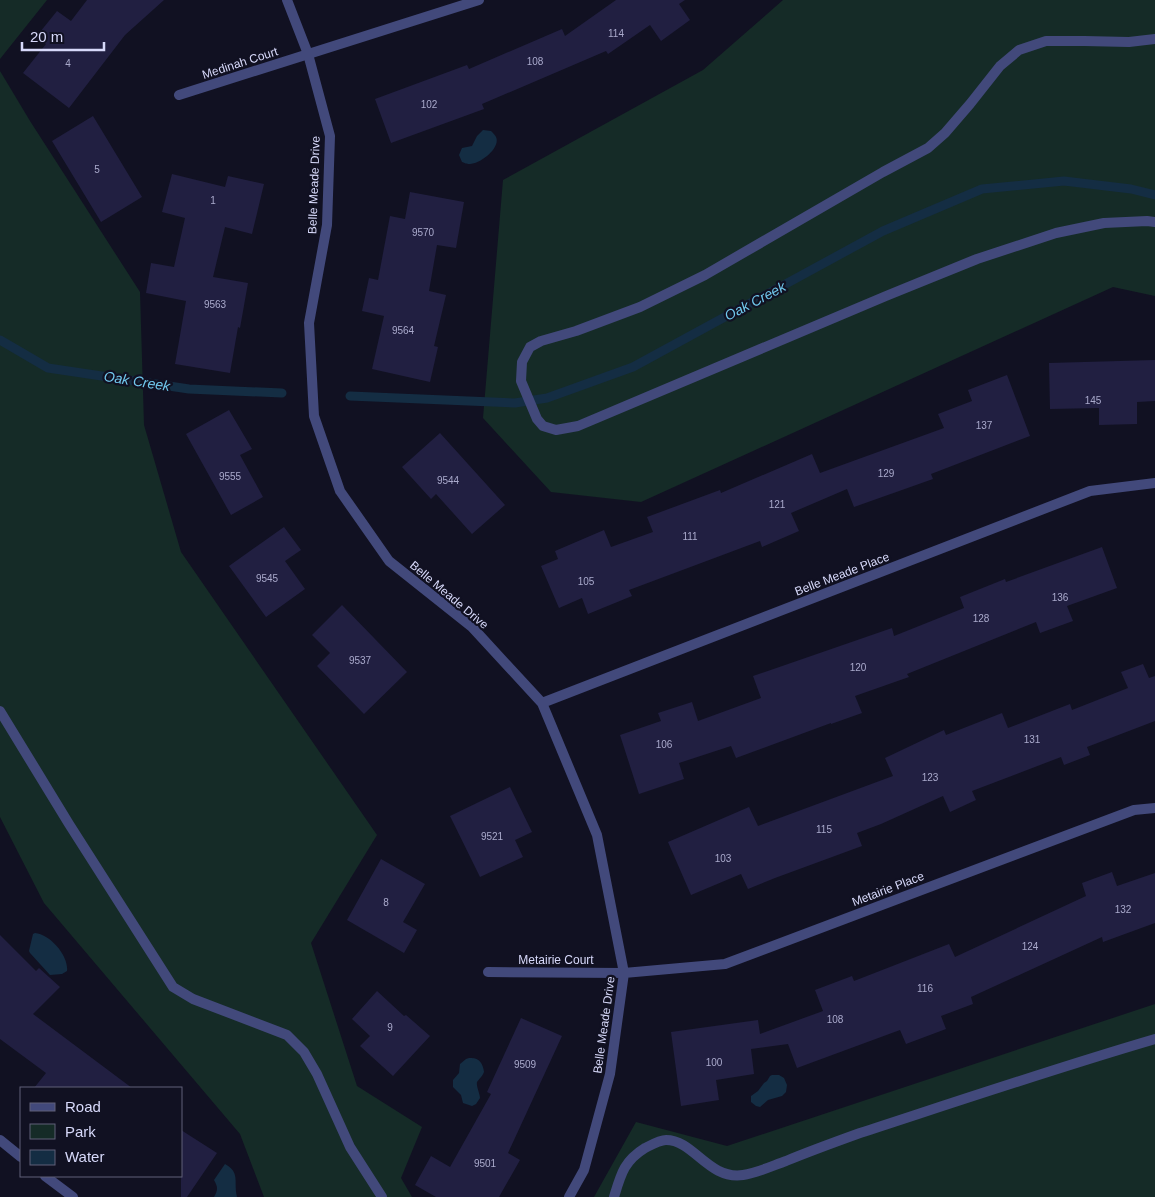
<svg xmlns="http://www.w3.org/2000/svg" width="1155" height="1197" font-family="Helvetica,sans-serif">
<style>
.green{fill:#152b27}
.water{fill:#142d43}
.lines{fill:none;stroke-linecap:round;stroke-linejoin:round}
.stream{stroke:#142d43;stroke-width:9}
.building{fill:#211f41}
.service{stroke:#42497b;stroke-width:10}
.minor{stroke:#42497b;stroke-width:10}
.tertiary{stroke:#42497b;stroke-width:10}
.labels{text-anchor:middle;stroke-width:4.5;stroke-linejoin:round;paint-order:stroke}
.number-label{font-size:10px;fill:#aac}
.street-label{font-size:12px;fill:#d7d9fa;stroke:#112}
.water-label{font-size:14px;font-style:italic;fill:#71c8ed;stroke:#112}
</style>
<rect width="100%" height="100%" fill="#112"/>
<!-- green -->
<path class="green" d="M 0,0 L 47,0 L 0,59 Z
M 783,0 L 1155,0 L 1155,296 L 1113,287 L 641,502 L 551,492 L 483,418 L 503,180 L 703,70 Z
M 0,71 L 30,121 L 140,292 L 144,425 L 181,552 L 377,835 L 311,943 L 357,1086 L 422,1127 L 401,1178 L 412,1197 L 264,1197 L 240,1134 L 44,903 L 0,817 Z
M 1155,1004 L 1155,1197 L 594,1197 L 636,1122 L 727,1146 Z"/>
<!-- water -->
<path class="water" d="M 483,130 L 491,131 C 493,133 495,135 496,137 C 501,148 480,164 470,164 C 466,164 465,163 462,162 L 459,155 L 462,148 L 472,146 L 477,136 Z
M 35,933 C 50,934 69,956 67,971 L 62,974 L 50,975 L 30,953 L 29,951 L 33,934 Z
M 469,1058 C 479,1057 483,1063 484,1072 C 482,1077 479,1079 477,1082 C 476,1086 480,1094 480,1098 L 476,1104 L 472,1106 L 463,1103 L 461,1095 L 453,1087 L 453,1080 L 459,1073 L 460,1064 L 466,1059 Z
M 772,1075 L 779,1075 L 784,1078 L 787,1085 L 786,1092 L 782,1096 L 768,1100 L 760,1107 L 756,1106 L 751,1102 L 751,1096 L 758,1091 L 764,1083 L 767,1081 L 770,1076 Z
M 225,1164 C 241,1173 233,1182 237,1197 L 214,1197 C 218,1190 218,1187 214,1180 Z"/>
<g class="lines">
<!-- stream -->
<path class="stream" d="M 0,340 L 48,368 L 189,389 L 282,393
M 350,396 L 515,403 L 547,398 L 633,367 L 883,231 L 982,189 L 1064,181 L 1131,189 L 1155,195"/>
</g>
<!-- building -->
<path class="building" d="M 87,0 L 164,0 L 125,35 L 69,108 L 23,73 L 46,44 L 36,37 L 57,11 L 71,21 Z
M 616,0 L 685,0 L 679,4 L 690,20 L 661,41 L 650,25 L 608,54 L 606,51 L 482,104 L 484,109 L 391,143 L 375,99 L 467,65 L 469,69 L 562,29 L 565,36 Z
M 93,116 L 142,197 L 101,222 L 52,141 Z
M 172,174 L 225,187 L 228,176 L 264,184 L 252,234 L 225,227 L 213,277 L 248,283 L 240,328 L 238,327 L 230,373 L 175,364 L 186,301 L 146,293 L 151,263 L 174,267 L 185,218 L 162,212 Z
M 410,192 L 464,202 L 456,248 L 437,245 L 429,291 L 446,295 L 434,346 L 438,347 L 430,382 L 372,369 L 384,316 L 362,311 L 369,278 L 378,280 L 390,216 L 405,219 Z
M 1155,360 L 1155,401 L 1137,402 L 1137,424 L 1099,425 L 1099,408 L 1050,409 L 1049,363 Z
M 1007,375 L 1030,436 L 931,474 L 933,479 L 854,507 L 847,489 L 791,513 L 799,531 L 762,547 L 760,541 L 629,590 L 632,596 L 588,614 L 582,598 L 559,608 L 541,566 L 558,559 L 555,551 L 604,530 L 611,547 L 653,532 L 647,517 L 720,490 L 721,493 L 812,454 L 820,473 L 944,428 L 938,414 L 972,401 L 968,390 Z
M 229,410 L 252,449 L 240,455 L 263,497 L 231,515 L 186,434 Z
M 440,433 L 505,505 L 472,534 L 436,494 L 431,499 L 402,467 Z
M 284,527 L 301,550 L 285,561 L 305,589 L 266,617 L 229,566 Z
M 1102,547 L 1117,588 L 1067,606 L 1073,621 L 1040,633 L 1036,622 L 907,674 L 909,677 L 855,696 L 862,713 L 831,724 L 831,723 L 736,758 L 731,746 L 679,763 L 684,779 L 639,794 L 620,735 L 661,721 L 658,713 L 692,702 L 698,721 L 761,698 L 753,676 L 892,628 L 894,636 L 964,608 L 960,597 L 1005,579 L 1006,582 Z
M 342,605 L 407,672 L 364,714 L 317,666 L 330,653 L 312,635 Z
M 1143,664 L 1149,678 L 1155,676 L 1155,721 L 1087,747 L 1090,755 L 1064,765 L 1061,757 L 972,791 L 976,800 L 950,812 L 943,796 L 881,824 L 857,833 L 862,846 L 775,878 L 748,889 L 741,874 L 691,895 L 668,842 L 749,807 L 758,826 L 893,776 L 885,758 L 944,730 L 946,735 L 1002,713 L 1008,728 L 1070,704 L 1072,710 L 1128,688 L 1121,672 Z
M 510,787 L 532,832 L 515,840 L 523,857 L 480,877 L 450,816 Z
M 381,859 L 425,884 L 403,922 L 417,930 L 404,953 L 347,920 Z
M 1112,872 L 1117,886 L 1155,873 L 1155,923 L 1103,942 L 1102,937 L 971,997 L 973,1004 L 941,1016 L 946,1029 L 906,1044 L 900,1030 L 797,1068 L 788,1044 L 751,1049 L 754,1074 L 716,1080 L 719,1100 L 681,1106 L 671,1032 L 758,1020 L 760,1034 L 823,1011 L 815,990 L 852,976 L 854,981 L 949,944 L 955,957 L 1086,896 L 1082,883 Z
M 0,935 L 36,971 L 39,968 L 60,987 L 33,1014 L 132,1088 L 34,1088 L 46,1073 L 0,1039 Z
M 377,991 L 404,1016 L 406,1015 L 430,1036 L 393,1076 L 360,1046 L 370,1036 L 352,1019 Z
M 521,1018 L 562,1036 L 508,1153 L 520,1160 L 499,1197 L 436,1197 L 415,1185 L 431,1156 L 450,1167 L 491,1094 L 487,1092 Z
M 181,1130 L 217,1153 L 187,1197 L 181,1197 Z"/>
<g class="lines">
<!-- service -->
<path class="service" d="M 1155,39 L 1129,42 L 1084,41 L 1046,41 L 1019,50 L 1000,66 L 970,104 L 945,133 L 928,148 L 883,172 L 705,275 L 640,307 L 576,331 L 541,341 L 530,347 L 522,362 L 521,381 L 537,419 L 543,426 L 556,430 L 578,426 L 886,296 L 977,259 L 1056,233 L 1104,223 L 1147,221 L 1155,222
M 0,711 L 69,824 L 173,987 L 193,999 L 287,1035 L 304,1052 L 317,1074 L 350,1147 L 382,1197
M 614,1197 C 621,1174 624,1161 645,1148 C 651,1145 660,1140 666,1140 C 694,1140 708,1180 743,1175 C 757,1173 772,1166 786,1161 C 810,1151 835,1142 860,1133 C 958,1101 1056,1068 1155,1039"/>
<!-- minor -->
<path class="minor" d="M 287,0 L 308,54 L 330,136 L 327,225 L 309,323 L 314,416 L 340,491 L 389,561 L 472,627 L 542,703 L 597,835 L 624,973 L 610,1074 L 584,1170 L 569,1197
M 179,95 L 479,0
M 542,703 L 1090,491 L 1155,483
M 488,972 L 624,973 L 725,964 L 1134,810 L 1155,808"/>
<!-- tertiary -->
<path class="tertiary" d="M 0,1140 L 21,1157
M 45,1176 L 73,1197"/>
</g>
<g class="labels">
<!-- number labels -->
<g class="number-label">
<text x="616" y="37">114</text>
<text x="535" y="65">108</text>
<text x="68" y="67">4</text>
<text x="429" y="108">102</text>
<text x="97" y="173">5</text>
<text x="213" y="204">1</text>
<text x="423" y="236">9570</text>
<text x="215" y="308">9563</text>
<text x="403" y="334">9564</text>
<text x="1093" y="404">145</text>
<text x="984" y="429">137</text>
<text x="886" y="477">129</text>
<text x="230" y="480">9555</text>
<text x="448" y="484">9544</text>
<text x="777" y="508">121</text>
<text x="690" y="540">111</text>
<text x="267" y="582">9545</text>
<text x="586" y="585">105</text>
<text x="1060" y="601">136</text>
<text x="981" y="622">128</text>
<text x="360" y="664">9537</text>
<text x="858" y="671">120</text>
<text x="1032" y="743">131</text>
<text x="664" y="748">106</text>
<text x="930" y="781">123</text>
<text x="824" y="833">115</text>
<text x="492" y="840">9521</text>
<text x="723" y="862">103</text>
<text x="386" y="906">8</text>
<text x="1123" y="913">132</text>
<text x="1030" y="950">124</text>
<text x="925" y="992">116</text>
<text x="835" y="1023">108</text>
<text x="390" y="1031">9</text>
<text x="714" y="1066">100</text>
<text x="525" y="1068">9509</text>
<text x="485" y="1167">9501</text>
</g>
<!-- street labels -->
<g class="street-label">
<text transform="translate(240 63) rotate(-18)" y="4">Medinah Court</text>
<text transform="translate(314 185) rotate(-88)" y="4">Belle Meade Drive</text>
<text transform="translate(842 574) rotate(-21)" y="4">Belle Meade Place</text>
<text transform="translate(449 595) rotate(40)" y="4">Belle Meade Drive</text>
<text transform="translate(888 889) rotate(-21)" y="4">Metairie Place</text>
<text x="556" y="964">Metairie Court</text>
<text transform="translate(604 1025) rotate(-82)" y="4">Belle Meade Drive</text>
</g>
<!-- water labels -->
<g class="water-label">
<text transform="translate(755 301) rotate(-28)" y="5">Oak Creek</text>
<text transform="translate(137 381) rotate(9)" y="5">Oak Creek</text>
</g>
</g>
<!-- legend -->
<rect x="20" y="1087" width="162" height="90" fill="#111122" stroke="#606178"/>
<rect x="30" y="1103" width="25" height="8" fill="#42497b" stroke="#606178"/>
<text x="65" y="1112" font-size="15" fill="#d7d9fa">Road</text>
<rect x="30" y="1124" width="25" height="15" fill="#152b27" stroke="#606178"/>
<text x="65" y="1137" font-size="15" fill="#d7d9fa">Park</text>
<rect x="30" y="1150" width="25" height="15" fill="#142d43" stroke="#606178"/>
<text x="65" y="1162" font-size="15" fill="#d7d9fa">Water</text>
<!-- scale -->
<path d="M22 42v8h82v-8" fill="none" stroke="#d7d9fa" stroke-width="2.5"/>
<text x="30" y="42" font-size="15" fill="#d7d9fa" stroke="#111122" stroke-width="4" paint-order="stroke">20 m</text>
</svg>
